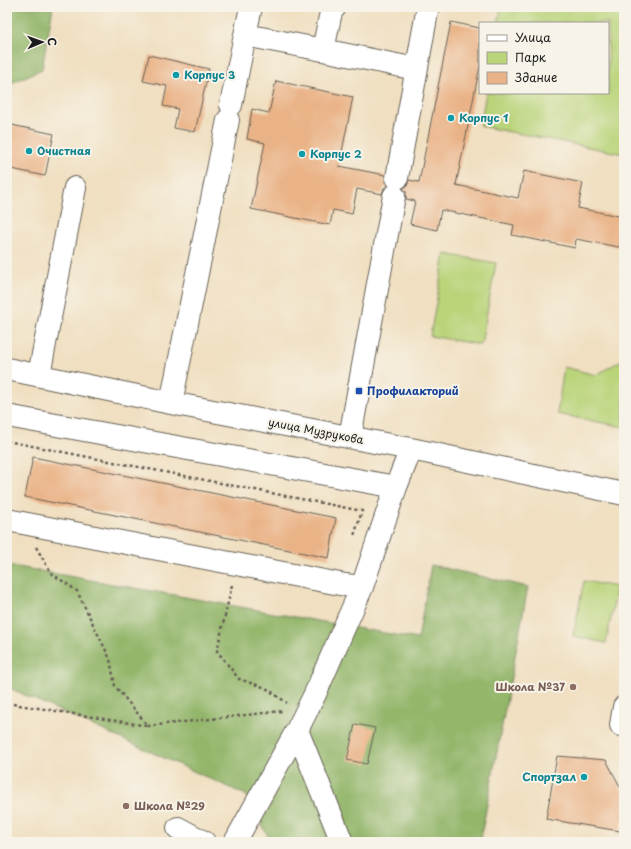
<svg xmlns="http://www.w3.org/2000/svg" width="631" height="849" font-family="'Playpen Sans',sans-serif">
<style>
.green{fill:#bad47a;stroke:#6b784b}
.forest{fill:#93b66a;stroke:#586943}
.building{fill:#eab387}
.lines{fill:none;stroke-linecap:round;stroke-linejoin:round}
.minor-casing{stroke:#666055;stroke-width:24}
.path{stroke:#666055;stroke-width:2.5;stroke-dasharray:3 3;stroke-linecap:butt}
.minor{stroke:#fff;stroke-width:22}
.culture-dot{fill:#0f9aa8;stroke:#f7f3e8;stroke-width:1.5}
.transit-dot{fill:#1a4fb4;stroke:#f7f3e8;stroke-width:1.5}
.education-dot{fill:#8d6e63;stroke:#f7f3e8;stroke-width:1.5}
.labels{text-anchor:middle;stroke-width:4;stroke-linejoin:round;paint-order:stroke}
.culture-label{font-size:11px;font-weight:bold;fill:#0d838f;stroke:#f7f3e8;text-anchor:start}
.transit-label{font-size:11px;font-weight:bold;fill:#164399;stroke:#f7f3e8;text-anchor:start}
.street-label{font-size:11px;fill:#1c1c1c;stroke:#f7f3e8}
.education-label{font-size:11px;font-weight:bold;fill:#785e54;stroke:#f7f3e8;text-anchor:end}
</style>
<rect width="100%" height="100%" fill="#f7f3e8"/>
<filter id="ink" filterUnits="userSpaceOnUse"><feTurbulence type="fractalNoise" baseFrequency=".025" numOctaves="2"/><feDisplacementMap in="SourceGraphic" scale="8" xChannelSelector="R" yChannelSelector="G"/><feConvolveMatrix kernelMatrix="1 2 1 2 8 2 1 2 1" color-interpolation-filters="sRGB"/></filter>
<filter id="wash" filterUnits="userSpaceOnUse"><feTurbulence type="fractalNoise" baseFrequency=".012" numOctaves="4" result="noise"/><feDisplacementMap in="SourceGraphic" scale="16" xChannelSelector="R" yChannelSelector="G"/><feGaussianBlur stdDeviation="0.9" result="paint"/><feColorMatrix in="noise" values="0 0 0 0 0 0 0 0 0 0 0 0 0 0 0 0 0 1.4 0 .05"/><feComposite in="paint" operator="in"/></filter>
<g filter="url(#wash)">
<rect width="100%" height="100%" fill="#f0dfc0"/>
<!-- green -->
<path class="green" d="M 501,7 L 624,7 L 624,154 L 480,126 L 486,93 L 608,93 L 608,23 L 498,23 Z
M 445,254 L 496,263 L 481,345 L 430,336 Z
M 624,359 L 624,427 L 557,414 L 564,367 L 596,375 Z
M 584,581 L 617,587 L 606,643 L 573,636 Z"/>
<!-- forest -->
<path class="forest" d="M 7,7 L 53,7 L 42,69 L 7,85 Z
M 7,565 L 418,639 L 431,565 L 528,587 L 480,842 L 271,842 L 246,795 L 7,687 Z"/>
<g id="blocks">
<!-- building -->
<path class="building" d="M 451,22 L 480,28 L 480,66 L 456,185 L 518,198 L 524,171 L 583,183 L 578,208 L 624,217 L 624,248 L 576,239 L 575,248 L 512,235 L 514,225 L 441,210 L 437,230 L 410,224 L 415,201 L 406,199 L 406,192 L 403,188 L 407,186 L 409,180 L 419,182 Z
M 149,55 L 209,69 L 195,132 L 174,128 L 178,109 L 163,106 L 167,86 L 143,81 Z
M 276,81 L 353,97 L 339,166 L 385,175 L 385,182 L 388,186 L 384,188 L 382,194 L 357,189 L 352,214 L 333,210 L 330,225 L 251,209 L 265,143 L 247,139 L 252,109 L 269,113 Z
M 7,124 L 54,134 L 45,176 L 7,168 Z
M 33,457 L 336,518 L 329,558 L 25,497 Z
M 355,724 L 375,728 L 367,764 L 347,760 Z
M 557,756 L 606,760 L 624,794 L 624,816 L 620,831 L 546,819 Z"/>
</g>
</g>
<g filter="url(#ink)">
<use href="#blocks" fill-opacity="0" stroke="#666055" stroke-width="1"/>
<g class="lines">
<!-- minor casing -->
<g class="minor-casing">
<path id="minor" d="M 245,35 L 251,7
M 323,50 L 416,69
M 231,105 L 245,35 L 323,50 L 331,12 L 335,7
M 397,178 L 427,12 L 427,7
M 7,369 L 171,403 L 411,449 L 624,494
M 39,375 L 75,188
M 171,403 L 228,120
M 7,416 L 396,487
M 350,437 L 394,196
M 7,520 L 345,585 L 362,587
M 621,725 L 624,707
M 297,730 L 342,842
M 178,828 L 204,842
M 235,842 L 297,730 L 315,694 L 362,587 L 396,487 L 411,449"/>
</g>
<!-- path -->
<path class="path" d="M 7,441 L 362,511 L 354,536
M 36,547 L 51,573 L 77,591 L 110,659 L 115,686 L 148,726 L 282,711
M 232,585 L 217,651 L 239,679 L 266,688 L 287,703
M 7,703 L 148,726"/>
<!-- minor -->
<use href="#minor" class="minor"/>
</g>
</g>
<!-- markers -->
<g class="culture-dot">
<circle cx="176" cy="75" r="4"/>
<circle cx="451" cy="118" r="4"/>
<circle cx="29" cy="151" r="4"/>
<circle cx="302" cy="154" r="4"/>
<circle cx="584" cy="777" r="4"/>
</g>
<rect class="transit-dot" x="355" y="387" width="8" height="8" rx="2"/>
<g class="education-dot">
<circle cx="573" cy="687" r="4"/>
<circle cx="126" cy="806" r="4"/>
</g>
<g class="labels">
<!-- culture labels -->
<g class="culture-label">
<text x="184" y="79">Корпус 3</text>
<text x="459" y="122">Корпус 1</text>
<text x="37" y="155">Очистная</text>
<text x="310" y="158">Корпус 2</text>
<text x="576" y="781" text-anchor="end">Спортзал</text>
</g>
<!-- transit labels -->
<g class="transit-label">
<text x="367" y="395">Профилакторий</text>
</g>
<!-- street labels -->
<g class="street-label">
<text transform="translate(316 431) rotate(11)" y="4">улица Музрукова</text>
</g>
<!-- education labels -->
<g class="education-label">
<text x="565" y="691">Школа №37</text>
<text x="134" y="810" text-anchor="start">Школа №29</text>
</g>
</g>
<!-- margin -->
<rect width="631" height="849" fill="none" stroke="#f7f3e8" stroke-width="24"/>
<!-- legend -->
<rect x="479" y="22" width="130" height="72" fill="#f7f3e8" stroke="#9f9d96"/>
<rect x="487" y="35" width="20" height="6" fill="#ffffff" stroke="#9f9d96"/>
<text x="515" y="42" font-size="12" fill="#1c1c1c">Улица</text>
<rect x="487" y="52" width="20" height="12" fill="#bad47a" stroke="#9f9d96"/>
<text x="515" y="62" font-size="12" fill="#1c1c1c">Парк</text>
<rect x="487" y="72" width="20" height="12" fill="#eab387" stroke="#9f9d96"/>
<text x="515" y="82" font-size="12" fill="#1c1c1c">Здание</text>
<!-- north arrow -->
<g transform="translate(42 42) rotate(88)" stroke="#f7f3e8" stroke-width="3" paint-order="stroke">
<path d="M0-3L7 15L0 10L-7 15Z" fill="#1c1c1c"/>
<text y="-6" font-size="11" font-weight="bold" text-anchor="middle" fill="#1c1c1c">С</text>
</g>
</svg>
